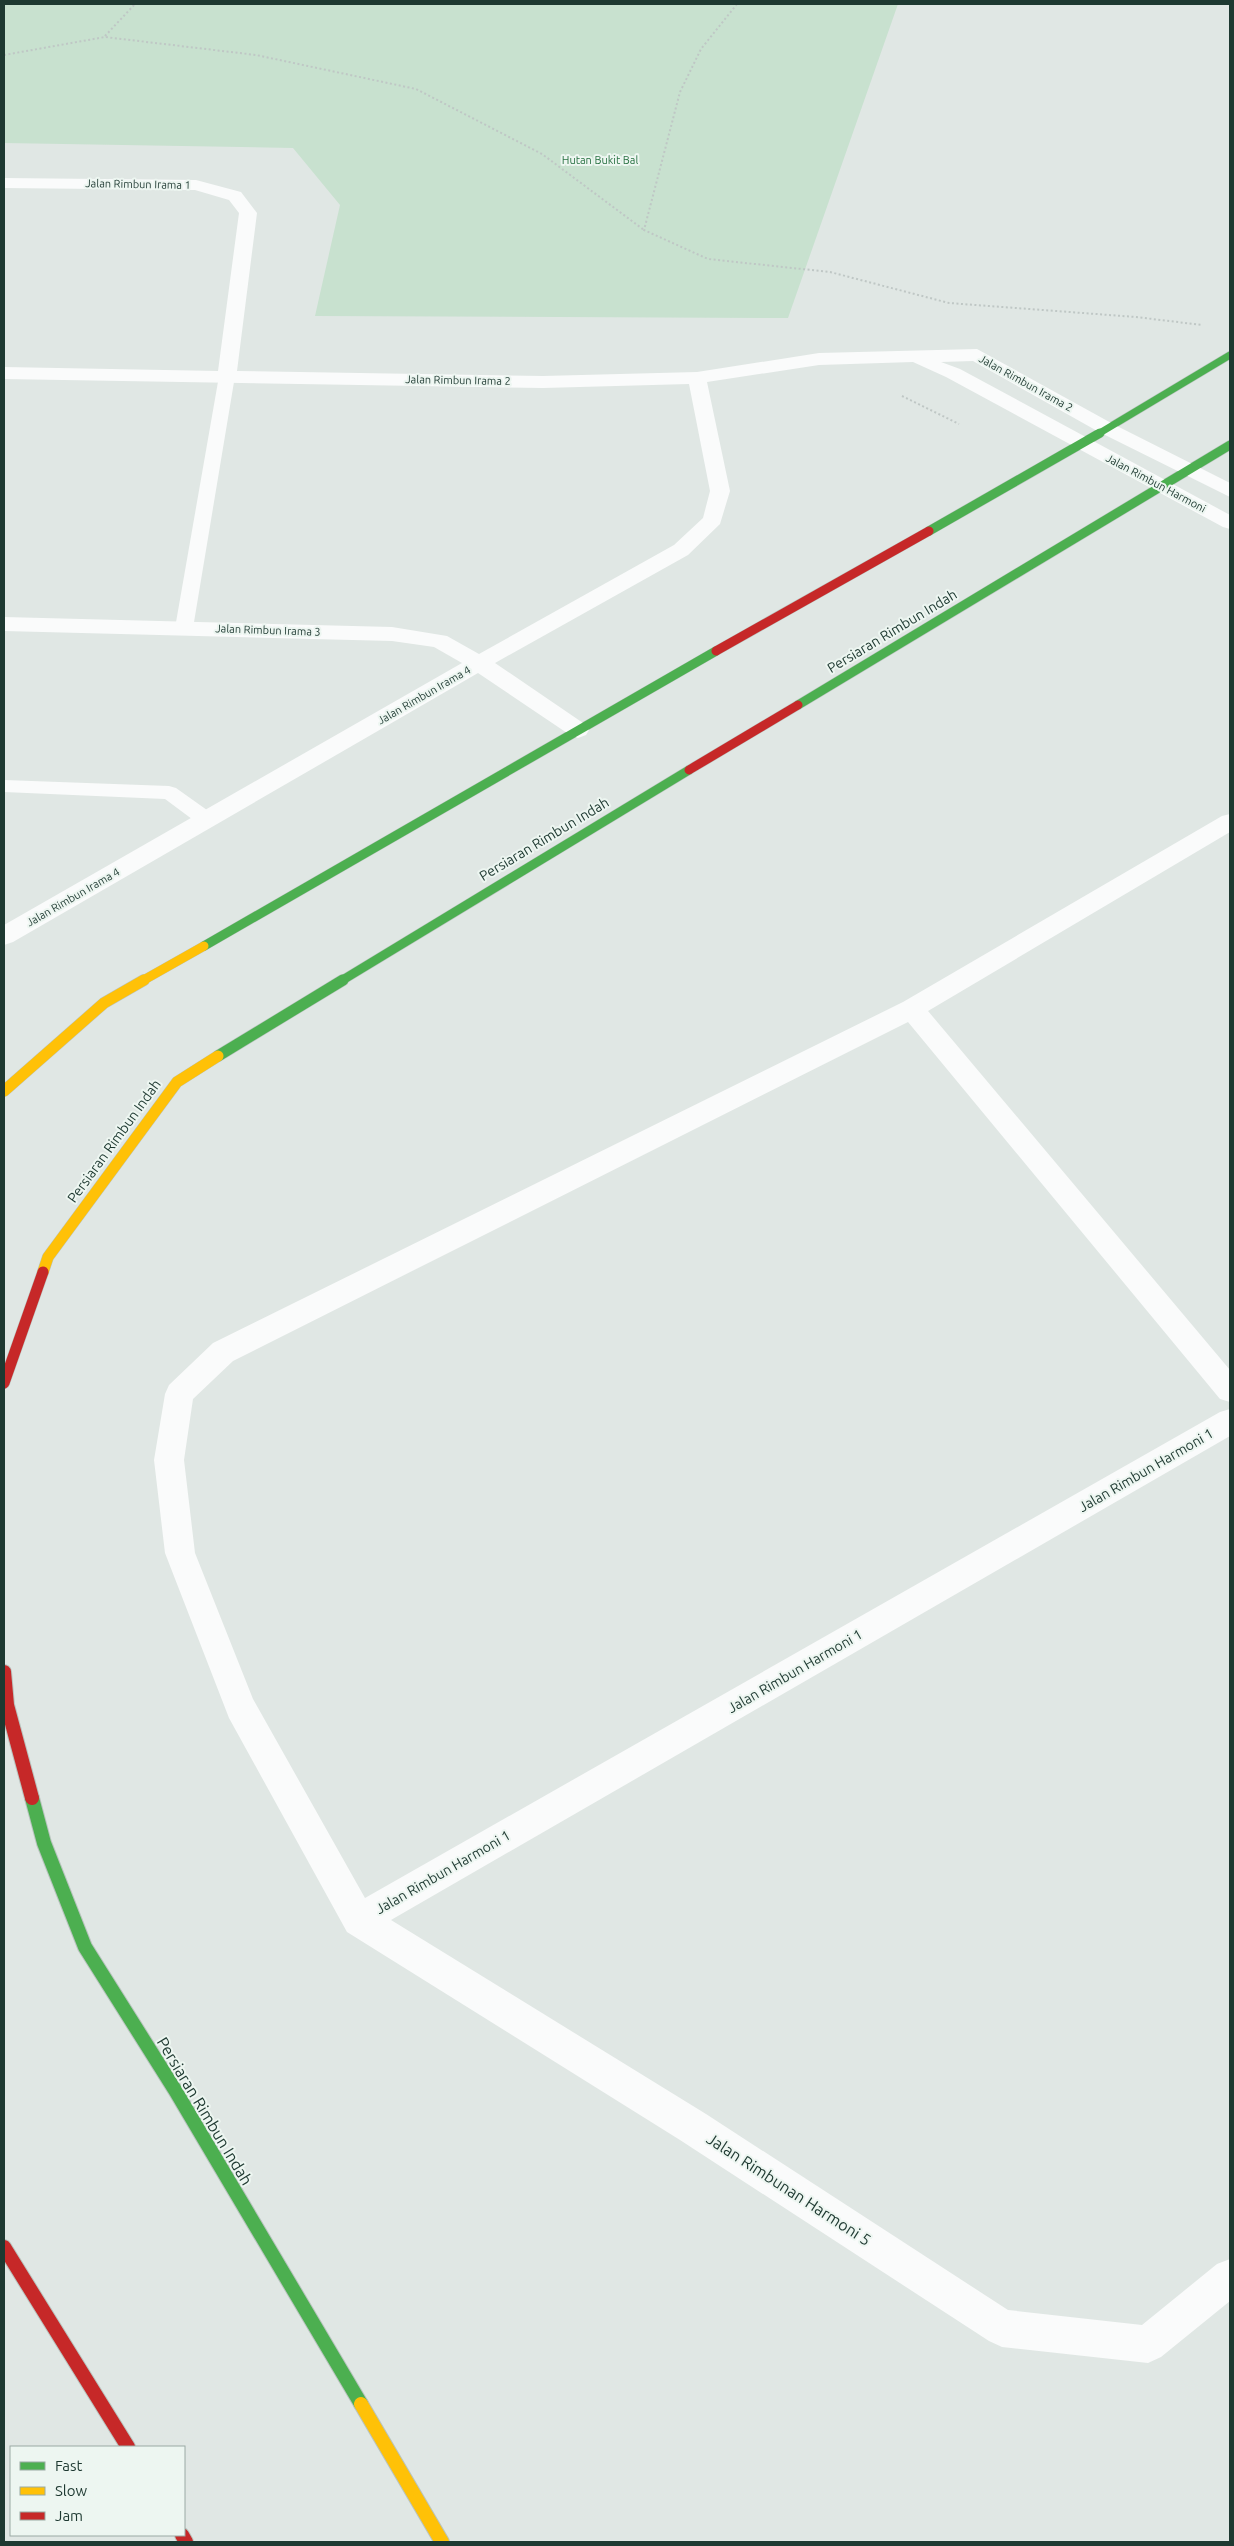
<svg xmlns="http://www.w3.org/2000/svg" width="1234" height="2546" font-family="Ubuntu,sans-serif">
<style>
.green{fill:#c8e1cf}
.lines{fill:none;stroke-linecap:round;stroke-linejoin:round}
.fast-far3-casing{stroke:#b9c4bf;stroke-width:8}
.fast-far2-casing{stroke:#b9c4bf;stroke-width:10}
.fast-far1-casing{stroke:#b9c4bf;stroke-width:12}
.fast-casing{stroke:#b9c4bf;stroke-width:16}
.slow-far2-casing{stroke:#b9c4bf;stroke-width:10}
.slow-far1-casing{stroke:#b9c4bf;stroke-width:12}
.slow-casing{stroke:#b9c4bf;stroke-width:16}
.jam-far2-casing{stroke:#b9c4bf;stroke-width:10}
.jam-far1-casing{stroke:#b9c4bf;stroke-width:12}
.jam-casing{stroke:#b9c4bf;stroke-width:16}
.path{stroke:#bfc7c5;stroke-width:2;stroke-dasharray:2 2.5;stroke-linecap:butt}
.lane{fill:#fafbfb;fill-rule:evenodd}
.street{fill:#fafbfb;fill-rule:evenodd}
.fast-far3{stroke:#4caf50;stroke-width:7}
.fast-far2{stroke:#4caf50;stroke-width:9}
.fast-far1{stroke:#4caf50;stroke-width:11}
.fast{stroke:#4caf50;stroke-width:14}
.slow-far2{stroke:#ffc107;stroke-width:9}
.slow-far1{stroke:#ffc107;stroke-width:11}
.slow{stroke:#ffc107;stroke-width:14}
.jam-far2{stroke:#c62828;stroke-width:9}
.jam-far1{stroke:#c62828;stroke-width:11}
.jam{stroke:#c62828;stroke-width:14}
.labels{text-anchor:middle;stroke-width:4;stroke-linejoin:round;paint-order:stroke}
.far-park-label{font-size:11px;fill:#287142;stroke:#edf6f1}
.far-street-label{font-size:11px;fill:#1e3931;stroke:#edf6f1}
.street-label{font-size:14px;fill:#1e3931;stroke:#edf6f1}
.near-street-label{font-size:16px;fill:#1e3931;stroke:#edf6f1}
</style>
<rect width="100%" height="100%" fill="#e0e7e4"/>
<!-- green -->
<path class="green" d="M 4,4 L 898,4 L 788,318 L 315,316 L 340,205 L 293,148 L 4,143 Z"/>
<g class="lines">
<!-- fast-far3 casing -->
<g class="fast-far3-casing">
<path id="fast-far3" d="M 1098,434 L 1230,355"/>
</g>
<!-- fast-far2 casing -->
<g class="fast-far2-casing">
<path id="fast-far2" d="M 929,531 L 1100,433
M 798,705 L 1230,445
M 204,946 L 716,651
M 341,981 L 689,770"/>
</g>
<!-- fast-far1 casing -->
<g class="fast-far1-casing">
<path id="fast-far1" d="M 218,1056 L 343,980"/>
</g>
<!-- fast casing -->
<g class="fast-casing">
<path id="fast" d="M 32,1798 L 44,1843 L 85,1947 L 175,2090 L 361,2404"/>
</g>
<!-- slow-far2 casing -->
<g class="slow-far2-casing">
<path id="slow-far2" d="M 142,981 L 204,946"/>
</g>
<!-- slow-far1 casing -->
<g class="slow-far1-casing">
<path id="slow-far1" d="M 4,1091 L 104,1003 L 144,980
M 43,1272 L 48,1257 L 177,1082 L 218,1056"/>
</g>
<!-- slow casing -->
<g class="slow-casing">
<path id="slow" d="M 361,2404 L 442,2542"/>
</g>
<!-- jam-far2 casing -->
<g class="jam-far2-casing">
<path id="jam-far2" d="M 716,651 L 929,531
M 689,770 L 798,705"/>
</g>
<!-- jam-far1 casing -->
<g class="jam-far1-casing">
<path id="jam-far1" d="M 4,1383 L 43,1272"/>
</g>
<!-- jam casing -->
<g class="jam-casing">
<path id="jam" d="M 4,1672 L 7,1705 L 32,1798
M 4,2247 L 128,2447
M 182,2535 L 186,2542"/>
</g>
<!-- path -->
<path class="path" d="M 737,4 L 701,49 L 680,92 L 644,230 L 708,259 L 830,272 L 949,303 L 1136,317 L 1202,325
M 105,36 L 135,4
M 4,55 L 105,37 L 256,55 L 416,89 L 542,154 L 644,230
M 902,396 L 959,424"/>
<!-- lane -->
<path class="lane" d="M 227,371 L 235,376 L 193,628 L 190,632 L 178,632 L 175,628 L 219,376 Z
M 4,780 L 169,786 L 176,788 L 214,815 L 217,820 L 214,825 L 207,827 L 200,825 L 165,799 L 4,792 Z"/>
<!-- street -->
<path class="street" d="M 4,178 L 196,180 L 241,192 L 257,213 L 237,371 L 543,376 L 697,372 L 819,353 L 977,349 L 1113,424 L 1230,483 L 1230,497 L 1099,432 L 973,361 L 941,362 L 960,369 L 1230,515 L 1230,529 L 1223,527 L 946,377 L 913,362 L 819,365 L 707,382 L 730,491 L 720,524 L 688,555 L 495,663 L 586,725 L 589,730 L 586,735 L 578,738 L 570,735 L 478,673 L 13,942 L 4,945 L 4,925 L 462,663 L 434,647 L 392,641 L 4,631 L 4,617 L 392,627 L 447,636 L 479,654 L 674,545 L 703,518 L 710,491 L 689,384 L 543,388 L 4,379 L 4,367 L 218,371 L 239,213 L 229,200 L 195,190 L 4,188 Z
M 1230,814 L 1230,832 L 928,1011 L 1230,1370 L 1230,1402 L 1220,1399 L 908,1022 L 233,1361 L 193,1399 L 184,1460 L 195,1553 L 253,1699 L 365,1898 L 1220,1412 L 1230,1409 L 1230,1436 L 391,1920 L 706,2114 L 1008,2310 L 1142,2325 L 1217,2264 L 1230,2259 L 1230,2301 L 1161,2357 L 1148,2363 L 1002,2347 L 989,2341 L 680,2140 L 347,1932 L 229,1718 L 165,1553 L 154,1460 L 165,1394 L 169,1385 L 213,1343 L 903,1002 L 1222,816 Z"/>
<!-- fast-far3 -->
<use href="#fast-far3" class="fast-far3"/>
<!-- fast-far2 -->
<use href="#fast-far2" class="fast-far2"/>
<!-- fast-far1 -->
<use href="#fast-far1" class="fast-far1"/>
<!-- fast -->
<use href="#fast" class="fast"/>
<!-- slow-far2 -->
<use href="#slow-far2" class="slow-far2"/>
<!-- slow-far1 -->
<use href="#slow-far1" class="slow-far1"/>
<!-- slow -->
<use href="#slow" class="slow"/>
<!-- jam-far2 -->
<use href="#jam-far2" class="jam-far2"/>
<!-- jam-far1 -->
<use href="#jam-far1" class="jam-far1"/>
<!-- jam -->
<use href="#jam" class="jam"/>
</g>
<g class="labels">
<!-- far-park labels -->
<g class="far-park-label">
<text x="600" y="164">Hutan Bukit Bal</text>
</g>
<!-- far-street labels -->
<g class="far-street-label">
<text transform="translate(138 184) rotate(1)" y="4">Jalan Rimbun Irama 1</text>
<text transform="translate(458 380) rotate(1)" y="4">Jalan Rimbun Irama 2</text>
<text transform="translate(1026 383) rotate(29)" y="4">Jalan Rimbun Irama 2</text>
<text transform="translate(1156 483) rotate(28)" y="4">Jalan Rimbun Harmoni</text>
<text transform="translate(268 630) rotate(2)" y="4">Jalan Rimbun Irama 3</text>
<text transform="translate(424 695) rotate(-30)" y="4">Jalan Rimbun Irama 4</text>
<text transform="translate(73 897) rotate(-30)" y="4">Jalan Rimbun Irama 4</text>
</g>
<!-- street labels -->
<g class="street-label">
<text transform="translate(892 631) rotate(-31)" y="5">Persiaran Rimbun Indah</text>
<text transform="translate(544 839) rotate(-31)" y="5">Persiaran Rimbun Indah</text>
<text transform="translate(114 1141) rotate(-54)" y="5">Persiaran Rimbun Indah</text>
<text transform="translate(1146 1470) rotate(-30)" y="5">Jalan Rimbun Harmoni 1</text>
<text transform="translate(795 1671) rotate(-30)" y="5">Jalan Rimbun Harmoni 1</text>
<text transform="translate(443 1872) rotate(-30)" y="5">Jalan Rimbun Harmoni 1</text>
</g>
<!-- near-street labels -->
<g class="near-street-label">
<text transform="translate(205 2111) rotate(59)" y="6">Persiaran Rimbun Indah</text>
<text transform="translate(789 2189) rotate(33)" y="6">Jalan Rimbunan Harmoni 5</text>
</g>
</g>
<!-- border -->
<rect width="1234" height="2546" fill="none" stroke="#1e3931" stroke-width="10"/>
<!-- legend -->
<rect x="10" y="2446" width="175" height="90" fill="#edf6f1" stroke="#9aaaa4"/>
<rect x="20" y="2462" width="25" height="8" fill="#4caf50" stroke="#9aaaa4"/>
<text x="55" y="2471" font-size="15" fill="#1e3931">Fast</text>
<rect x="20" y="2487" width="25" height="8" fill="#ffc107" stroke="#9aaaa4"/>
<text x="55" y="2496" font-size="15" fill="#1e3931">Slow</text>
<rect x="20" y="2512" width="25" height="8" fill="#c62828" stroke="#9aaaa4"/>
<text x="55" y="2521" font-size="15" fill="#1e3931">Jam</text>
</svg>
